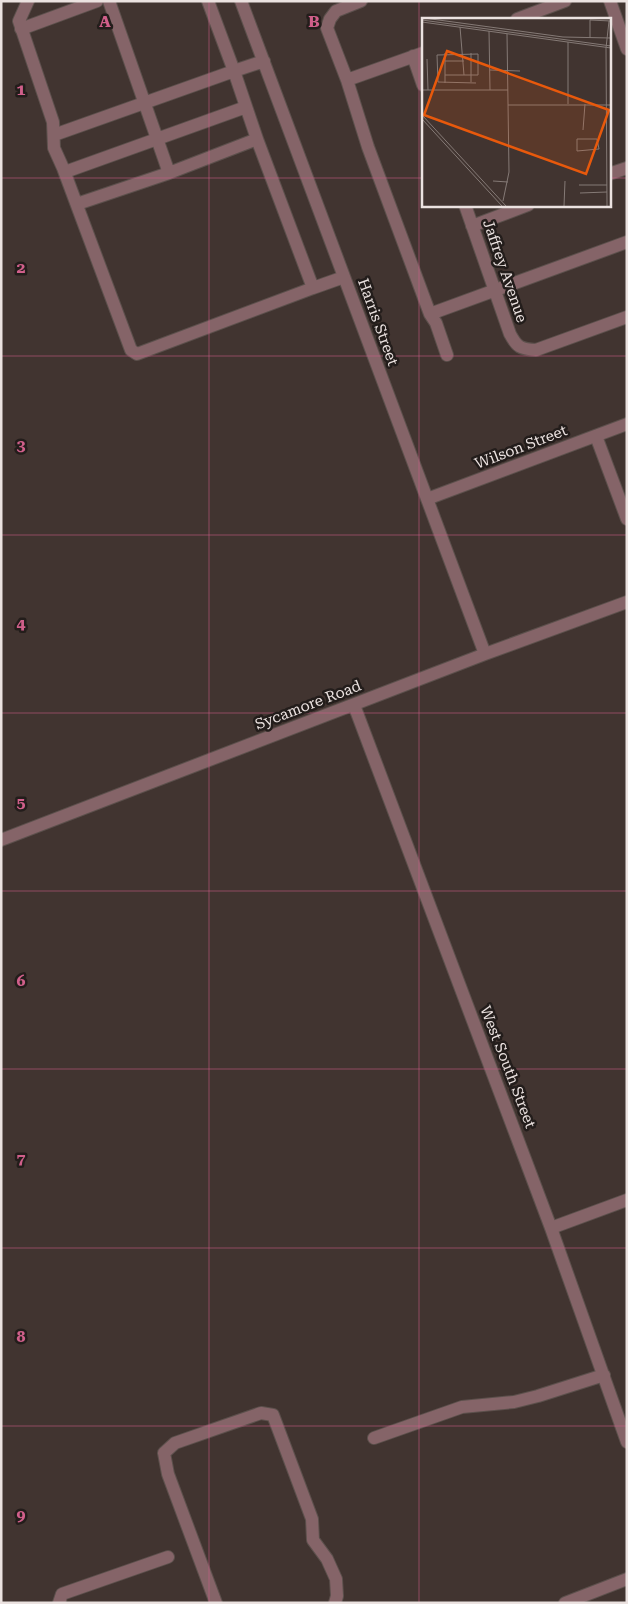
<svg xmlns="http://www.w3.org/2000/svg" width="628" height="1604" font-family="'Roboto Serif',serif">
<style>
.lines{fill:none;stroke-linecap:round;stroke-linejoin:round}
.minor-casing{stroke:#5c504c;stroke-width:14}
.minor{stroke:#856468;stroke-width:12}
.grid{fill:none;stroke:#d05f8a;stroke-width:1;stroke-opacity:0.55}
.labels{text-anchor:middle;stroke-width:5;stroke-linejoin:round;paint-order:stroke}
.street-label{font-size:15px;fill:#ebe2e0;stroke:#231d1b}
.inset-road{fill:none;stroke:#857a76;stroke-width:1}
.view{fill:#e8590c;fill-opacity:0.15;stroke:#e8590c;stroke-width:2.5}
.inset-edge{fill:none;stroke:#ebe2e0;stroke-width:2.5}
.grid-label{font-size:16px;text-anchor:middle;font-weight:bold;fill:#d05f8a;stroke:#231d1b;stroke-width:5;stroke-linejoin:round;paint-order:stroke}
</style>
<rect width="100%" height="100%" fill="#413430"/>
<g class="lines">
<!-- minor casing -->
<g class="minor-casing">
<path id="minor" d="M 28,1 L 19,21 L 53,122 L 54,148 L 63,168 L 131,350 L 137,354 L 313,288 L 257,139 L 169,173 L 109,1
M 208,1 L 234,71 L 264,61
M 241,1 L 485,654
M 361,1 L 336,11 L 330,19 L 327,28 L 347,80 L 368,147 L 430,314 L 436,323 L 447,355
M 610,1 L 627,49
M 517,19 L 565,1
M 21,29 L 97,1
M 413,56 L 423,85
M 347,80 L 423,53
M 54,135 L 234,71 L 257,139
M 65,172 L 246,107
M 609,174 L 627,168
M 77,204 L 169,173
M 465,205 L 510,334 C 517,347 520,349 536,350 L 627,317
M 472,226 L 528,205
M 313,288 L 344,277
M 430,314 L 627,242
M 596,436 L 627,519
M 427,499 L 627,424
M 354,705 L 551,1228 L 627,1442
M 1,840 L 485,654 L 627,602
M 551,1228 L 627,1200
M 374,1438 L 462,1407 L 514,1402 L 538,1396 L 604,1375
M 59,1603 L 62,1594 L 168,1557
M 216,1603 L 168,1474 L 164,1453 L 175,1443 L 261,1413 L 273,1415 L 312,1519 L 313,1540 L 327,1559 L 336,1579 L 337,1596 L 335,1603
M 565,1603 L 627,1579"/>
</g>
<!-- minor -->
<use href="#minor" class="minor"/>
</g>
<!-- grid -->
<path class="grid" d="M 209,1 L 209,1603M 419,1 L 419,1603M 1,178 L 423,178M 609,178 L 627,178M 1,356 L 627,356M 1,535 L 627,535M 1,713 L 627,713M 1,891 L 627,891M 1,1069 L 627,1069M 1,1248 L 627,1248M 1,1426 L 627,1426"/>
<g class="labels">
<!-- street labels -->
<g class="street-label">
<text transform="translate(505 271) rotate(71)" y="5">Jaffrey Avenue</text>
<text transform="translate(378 322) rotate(70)" y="5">Harris Street</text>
<text transform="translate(521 447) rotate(-21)" y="5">Wilson Street</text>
<text transform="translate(308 705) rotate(-21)" y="5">Sycamore Road</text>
<text transform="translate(508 1067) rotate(69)" y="5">West South Street</text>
</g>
</g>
<!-- overview -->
<g transform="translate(422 18)">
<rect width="189" height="189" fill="#413430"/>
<path class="inset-road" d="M 2,0 L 141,19 L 189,20M 0,2 L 189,28M 168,2 L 189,3M 0,4 L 189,30M 38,9 L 42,57M 67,13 L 68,72M 168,20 L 168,2M 146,24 L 146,86M 49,35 L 49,64M 5,41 L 6,72M 23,43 L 42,43M 68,52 L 98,53M 23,57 L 56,57 L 56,36 L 15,37 L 16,64 L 54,65M 23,65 L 23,35M 0,72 L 86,72M 86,87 L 189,87M 0,97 L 84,188M 0,101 L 80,188M 161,112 L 163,86M 155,121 L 175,121 L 177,131 L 155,133 ZM 71,163 L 86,164M 157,167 L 185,167M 158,175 L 185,174M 81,183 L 87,154 L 85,16M 142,188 L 143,163M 185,188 L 184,30 L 187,3"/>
<path class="view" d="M 25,33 L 187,92 L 164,156 L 2,97 Z"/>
<rect width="189" height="189" class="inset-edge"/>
</g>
<g class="grid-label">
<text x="105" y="27">A</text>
<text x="314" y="27">B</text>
<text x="21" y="95">1</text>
<text x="21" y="273">2</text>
<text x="21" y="451">3</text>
<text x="21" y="629">4</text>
<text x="21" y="808">5</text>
<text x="21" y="986">6</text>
<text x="21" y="1164">7</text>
<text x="21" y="1342">8</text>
<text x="21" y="1521">9</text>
</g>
<!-- border -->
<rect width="628" height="1604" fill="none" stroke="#ebe2e0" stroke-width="5"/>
</svg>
